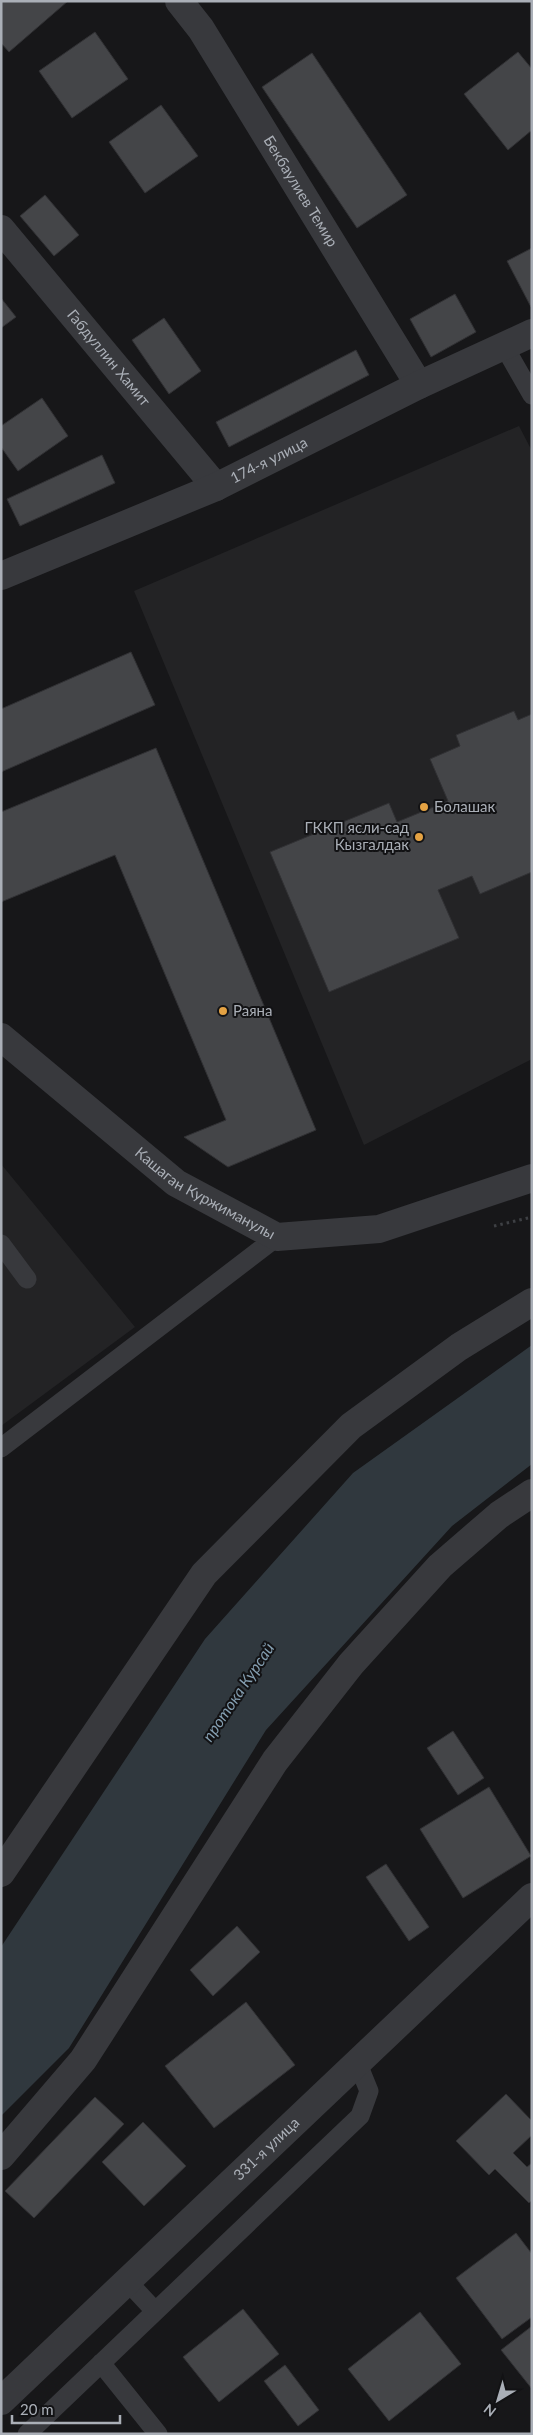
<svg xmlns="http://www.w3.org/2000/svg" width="533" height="2435" font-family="Lato,sans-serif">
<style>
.built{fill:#232325}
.water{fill:#30383e}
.building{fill:#444548;stroke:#313134}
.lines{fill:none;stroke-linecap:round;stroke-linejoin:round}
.path{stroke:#3e4044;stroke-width:3;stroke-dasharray:2.5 4;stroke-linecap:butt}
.service{stroke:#38393d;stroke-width:19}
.pedestrian{stroke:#38393d;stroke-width:28}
.minor{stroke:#38393d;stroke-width:28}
.poi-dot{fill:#e4a243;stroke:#121214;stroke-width:2}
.labels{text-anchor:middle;stroke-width:4;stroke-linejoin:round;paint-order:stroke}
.street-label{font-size:15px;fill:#aaafb7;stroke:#121214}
.poi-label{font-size:15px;fill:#aaafb7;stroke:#121214;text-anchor:start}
.water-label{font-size:16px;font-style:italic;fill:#849eb0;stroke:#121214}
</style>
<rect width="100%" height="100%" fill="#171719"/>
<!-- built -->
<path class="built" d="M 519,426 L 532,451 L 532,1059 L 364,1145 L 134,591 Z
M 1,1164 L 135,1327 L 1,1426 Z"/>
<!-- water -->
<path class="water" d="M 532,1345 L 532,1464 L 452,1526 L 266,1730 L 69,2048 L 1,2116 L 1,1947 L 205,1639 L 353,1473 Z"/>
<!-- building -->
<path class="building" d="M 1,1 L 68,1 L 9,52 L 1,43 Z
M 95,32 L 128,79 L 72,118 L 39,71 Z
M 518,52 L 532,69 L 532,130 L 508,150 L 464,94 Z
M 312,53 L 407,195 L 357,228 L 262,87 Z
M 161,105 L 198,156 L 145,193 L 109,142 Z
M 45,195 L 79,235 L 54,256 L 20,216 Z
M 532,248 L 532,306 L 531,307 L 507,261 Z
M 455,294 L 476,332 L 431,357 L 410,319 Z
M 1,298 L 16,317 L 1,328 Z
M 164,318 L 201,371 L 169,394 L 132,340 Z
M 356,350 L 369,375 L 229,447 L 216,422 Z
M 42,398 L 68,436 L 18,471 L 1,447 L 1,426 Z
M 102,455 L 115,483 L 20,526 L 7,499 Z
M 131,652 L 155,705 L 1,772 L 1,709 Z
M 514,711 L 518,720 L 532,714 L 532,872 L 480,894 L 472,876 L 438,890 L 459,938 L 329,992 L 270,852 L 389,803 L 397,822 L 448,801 L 430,759 L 460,746 L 456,735 Z
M 156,748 L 316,1130 L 228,1167 L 184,1137 L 226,1120 L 115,855 L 1,902 L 1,812 Z
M 453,1731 L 484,1778 L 458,1795 L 427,1748 Z
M 489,1787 L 531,1856 L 463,1898 L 420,1829 Z
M 386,1864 L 429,1927 L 409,1941 L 366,1877 Z
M 237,1926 L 260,1952 L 213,1996 L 190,1970 Z
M 246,2002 L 295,2065 L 214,2128 L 165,2066 Z
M 506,2094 L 532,2121 L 532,2135 L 513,2153 L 527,2167 L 532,2163 L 532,2200 L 529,2203 L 495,2169 L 489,2175 L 456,2141 Z
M 95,2097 L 124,2124 L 34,2218 L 5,2191 Z
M 143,2122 L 186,2166 L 144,2206 L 102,2162 Z
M 516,2233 L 532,2254 L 532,2317 L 502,2339 L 456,2278 Z
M 243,2309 L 279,2354 L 219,2402 L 183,2357 Z
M 420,2312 L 461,2364 L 389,2421 L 348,2369 Z
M 532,2326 L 532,2389 L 501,2350 Z
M 285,2365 L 319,2410 L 298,2426 L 264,2381 Z"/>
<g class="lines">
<!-- path -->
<path class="path" d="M 494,1226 L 532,1217"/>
<!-- service -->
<path class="service" d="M 504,346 L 532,395
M 1,1244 L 27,1279
M 1,1448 L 277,1237
M 128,2282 L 155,2311
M 101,2363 L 158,2434
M 27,2434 L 360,2116 L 369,2091 L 358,2064"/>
<!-- pedestrian -->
<path class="pedestrian" d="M 1,1873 L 204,1574 L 351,1426 L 459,1347 L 532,1302
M 1,2156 L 83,2060 L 275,1761 L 351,1664 L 440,1566 L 499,1515 L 532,1493"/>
<!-- minor -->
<g class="minor">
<path id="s1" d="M 179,1 L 201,29 L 419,385"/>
<path id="s2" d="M 1,229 L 216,487"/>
<path id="s3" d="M 1,576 L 216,487 L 419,385 L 532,333"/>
<path id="s4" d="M 1,1037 L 176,1183 L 277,1237 L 379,1229 L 532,1178"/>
<path id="s5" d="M 1,2401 L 532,1897"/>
</g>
</g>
<!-- markers -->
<g class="poi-dot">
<circle cx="424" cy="807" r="5"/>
<circle cx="419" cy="837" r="5"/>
<circle cx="223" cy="1011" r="5"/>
</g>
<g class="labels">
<!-- street labels -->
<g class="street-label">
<text dy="5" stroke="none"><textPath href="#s1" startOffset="226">Бекбаулиев Темир</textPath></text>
<text dy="5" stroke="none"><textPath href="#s2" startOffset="168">Габдуллин Хамит</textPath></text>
<text dy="5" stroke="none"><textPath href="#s3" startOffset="292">174-я улица</textPath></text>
<text dy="5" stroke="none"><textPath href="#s4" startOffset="258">Кашаган Куржиманулы</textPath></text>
<text dy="5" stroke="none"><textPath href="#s5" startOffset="366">331-я улица</textPath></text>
</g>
<!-- poi labels -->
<g class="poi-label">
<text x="434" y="812">Болашак</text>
<text x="409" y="833" text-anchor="end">ГККП ясли-сад<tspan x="409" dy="17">Кызгалдак</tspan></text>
<text x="233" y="1016">Раяна</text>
</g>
<!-- water labels -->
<g class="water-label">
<text transform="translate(238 1692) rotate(-56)" y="6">протока Курсай</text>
</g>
</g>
<!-- border -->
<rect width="533" height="2435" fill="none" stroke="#aaafb7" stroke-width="5"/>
<!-- north arrow -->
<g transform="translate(498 2400) rotate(218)" stroke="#121214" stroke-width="4" paint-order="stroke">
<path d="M0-4L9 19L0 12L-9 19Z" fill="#aaafb7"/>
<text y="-8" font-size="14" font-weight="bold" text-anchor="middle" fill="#aaafb7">N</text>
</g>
<!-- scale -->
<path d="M12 2415v8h108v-8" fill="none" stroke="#aaafb7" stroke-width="2.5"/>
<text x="20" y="2415" font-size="15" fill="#aaafb7" stroke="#121214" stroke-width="4" paint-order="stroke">20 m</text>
</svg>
